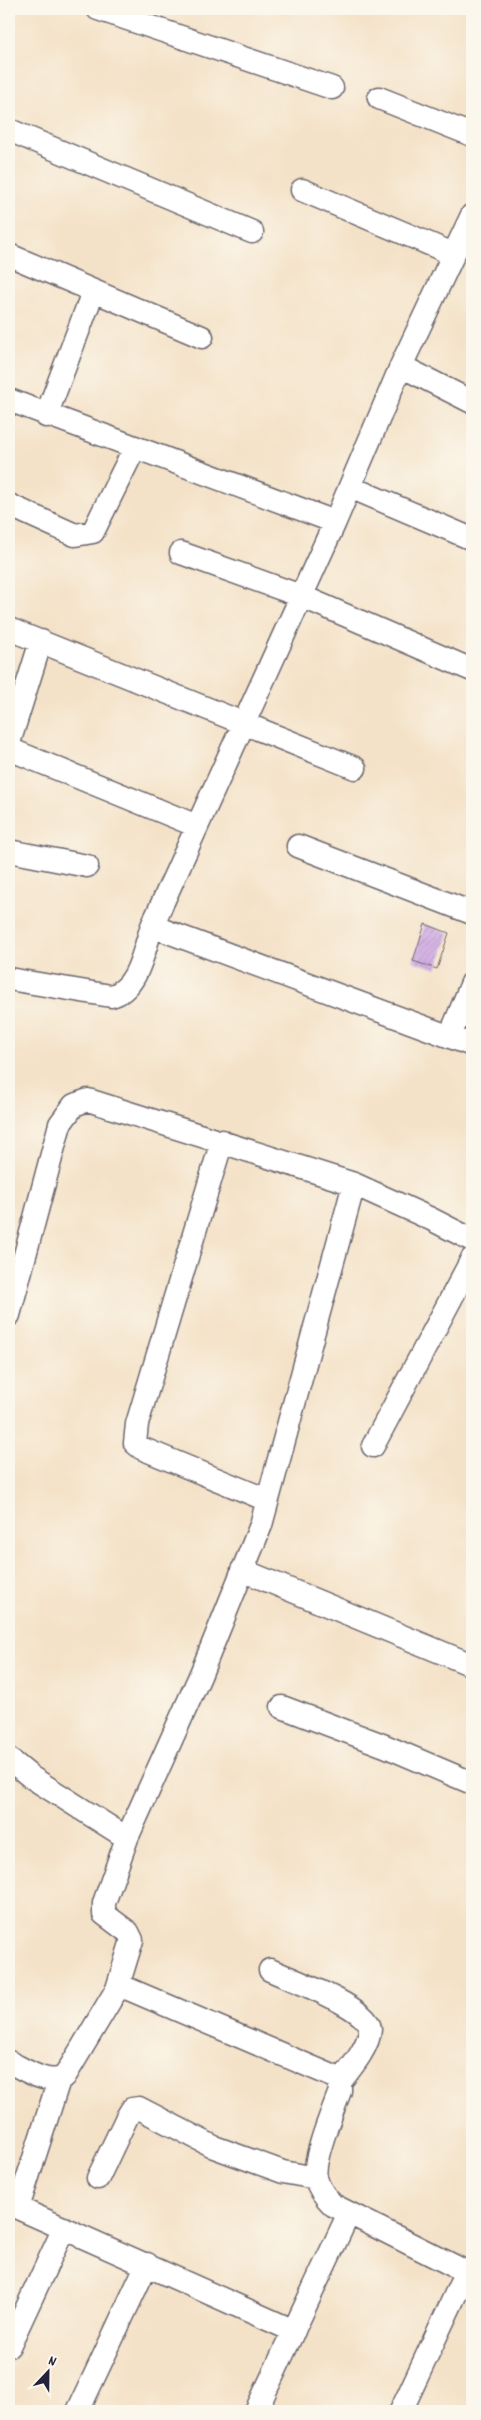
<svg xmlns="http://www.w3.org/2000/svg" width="481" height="2420" font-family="Dekko,sans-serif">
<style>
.building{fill:url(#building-hatch)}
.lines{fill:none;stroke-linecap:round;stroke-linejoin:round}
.minor-casing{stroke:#6c656c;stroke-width:25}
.minor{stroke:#fff;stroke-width:22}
</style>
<defs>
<pattern id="building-hatch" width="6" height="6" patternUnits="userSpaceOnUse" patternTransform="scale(1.25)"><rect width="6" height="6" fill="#cca0e4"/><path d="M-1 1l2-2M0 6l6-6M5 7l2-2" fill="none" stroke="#a582ba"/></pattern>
</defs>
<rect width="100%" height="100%" fill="#fbf7ec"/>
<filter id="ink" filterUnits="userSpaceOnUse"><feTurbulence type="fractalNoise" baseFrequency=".02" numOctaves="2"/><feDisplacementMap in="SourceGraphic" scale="10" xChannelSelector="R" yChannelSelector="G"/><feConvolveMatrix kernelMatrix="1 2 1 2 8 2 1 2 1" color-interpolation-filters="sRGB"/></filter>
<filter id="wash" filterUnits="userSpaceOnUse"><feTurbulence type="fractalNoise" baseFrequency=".0096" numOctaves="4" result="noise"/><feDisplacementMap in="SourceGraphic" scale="20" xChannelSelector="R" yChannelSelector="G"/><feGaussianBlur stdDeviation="1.12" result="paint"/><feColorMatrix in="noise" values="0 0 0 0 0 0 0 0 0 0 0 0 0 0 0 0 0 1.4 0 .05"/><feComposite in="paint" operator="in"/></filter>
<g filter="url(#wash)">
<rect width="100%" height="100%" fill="#f4e2c8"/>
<g id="blocks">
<!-- building -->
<path class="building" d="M 425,924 L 449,933 L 437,969 L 413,961 Z"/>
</g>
</g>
<g filter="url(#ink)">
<use href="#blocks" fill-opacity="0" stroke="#6c656c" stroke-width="1"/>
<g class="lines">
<!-- minor casing -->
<g class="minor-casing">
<path id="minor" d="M 98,9 L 332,88
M 379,98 L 472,135
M 9,130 L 252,232
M 302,190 L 453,254
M 9,255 L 202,337
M 401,366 L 472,402
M 9,400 L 335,522
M 46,416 L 93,292
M 350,487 L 472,539
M 9,505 L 75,535 L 93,532 L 135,447
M 181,553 L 301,596 L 472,670
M 9,629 L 355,768
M 9,743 L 41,641
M 9,749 L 197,826
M 298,846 L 472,913
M 9,851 L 87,866
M 152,926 L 472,1045
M 9,979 L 111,996 C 138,990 144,949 152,926 L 335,522 L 401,366 L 472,215
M 450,1036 L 472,983
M 222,1141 L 137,1424 L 135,1443 L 141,1448 L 267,1500
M 9,1315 L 60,1124 L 74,1105 L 88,1100 L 354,1184 L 431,1219 L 472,1240
M 373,1446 L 472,1259
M 242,1570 L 472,1665
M 282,1707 L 385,1746 L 472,1783
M 9,1759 L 31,1777 L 127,1838
M 270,1970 C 288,1978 370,2008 370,2029 C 369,2047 351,2068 340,2082
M 117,1989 L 126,1988 L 335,2077 L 340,2082 L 340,2091 C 333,2110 312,2160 316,2178 C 318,2187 326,2198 333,2205 L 472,2275
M 9,2062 C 24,2069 49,2087 65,2076 L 117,1989 L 132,1940 L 128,1932 L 104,1914 L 104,1903 L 127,1838 L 200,1676 L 261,1525 L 354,1184
M 98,2178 L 127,2117 L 132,2109 L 139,2108 L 214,2147 L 283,2172 L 316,2178
M 9,2204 L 294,2331
M 18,2208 L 59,2080
M 9,2346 L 64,2228
M 78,2411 L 147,2264
M 256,2411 L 349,2213
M 401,2411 L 466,2272"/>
</g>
<!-- minor -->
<use href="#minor" class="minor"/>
</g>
</g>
<!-- margin -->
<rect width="481" height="2420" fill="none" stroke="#fbf7ec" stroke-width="30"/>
<!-- north arrow -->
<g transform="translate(48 2372) rotate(22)" stroke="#fbf7ec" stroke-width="4" paint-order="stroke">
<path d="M0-4L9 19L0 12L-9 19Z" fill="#22223b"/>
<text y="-8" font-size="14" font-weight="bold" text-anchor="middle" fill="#22223b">N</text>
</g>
</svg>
